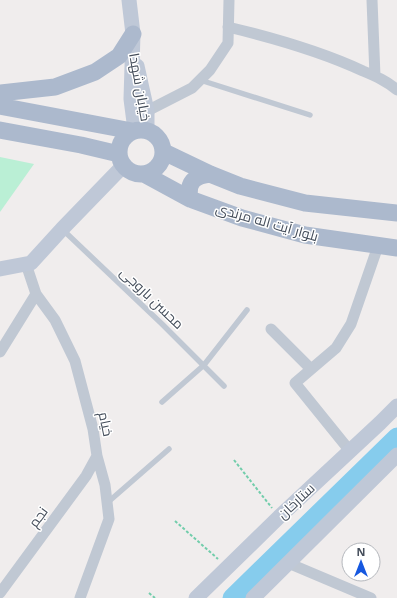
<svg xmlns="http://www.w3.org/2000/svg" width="397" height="598" font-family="'Open Sans',Cairo,sans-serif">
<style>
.green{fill:#baefd5}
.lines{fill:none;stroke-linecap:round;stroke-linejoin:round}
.river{stroke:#86cced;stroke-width:19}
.path{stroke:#72cdab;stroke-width:2;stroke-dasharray:3 2;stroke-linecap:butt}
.lane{stroke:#c0c8d3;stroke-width:5.5}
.street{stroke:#c0c8d3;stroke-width:11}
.secondary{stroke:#bfc8d7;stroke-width:15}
.primary{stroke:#acb9cd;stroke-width:17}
.labels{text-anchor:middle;stroke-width:3;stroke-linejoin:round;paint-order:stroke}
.street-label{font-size:14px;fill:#454e5b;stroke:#fff}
</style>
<rect width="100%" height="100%" fill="#f0eded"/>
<!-- green -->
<path class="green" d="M 0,157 L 34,164 L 0,212 Z"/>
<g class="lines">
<!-- river -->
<path class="river" d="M 232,598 L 397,437"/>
<!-- path -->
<path class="path" d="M 234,460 L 272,508
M 175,521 L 218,559
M 149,593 L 155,598"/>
<!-- lane -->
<path class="lane" d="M 200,80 L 310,115
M 62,229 L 162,324 L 224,386
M 162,402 L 204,365 L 247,310
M 107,503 L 169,449"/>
<!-- street -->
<path class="street" d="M 372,0 L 375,76
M 228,27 C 274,38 320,51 363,71 C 375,76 387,81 397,90
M 147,111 L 192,88 L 210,70 L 228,43 L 229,0
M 26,264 L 36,294 L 55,320 L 75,361 L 93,429 L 97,456 L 105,485 L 109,519 L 80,598
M 271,329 L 311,369
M 0,352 L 36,294
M 350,451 L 295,383 L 336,348 L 351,324 L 378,246
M 288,563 L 371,598
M 0,593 L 86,476 L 97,456"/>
<!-- secondary -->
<path class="secondary" d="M 129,0 L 133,34 L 131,99 L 135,130
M 137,66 L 147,111 L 147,130
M 0,269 L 31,263 L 62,229 L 124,165
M 196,598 L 279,517 L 380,423 L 397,406
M 253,598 L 397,455"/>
<!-- primary -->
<path class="primary" d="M 0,93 L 55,87 L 95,72 L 119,56 L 133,34
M 0,106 L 132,131
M119 152a22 22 0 1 1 44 0a22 22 0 1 1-44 0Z
M 0,130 L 81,145 L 119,154
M 164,152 L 210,174 L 240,186 L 305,203 L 397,213
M 144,174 L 190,199 L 242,218 L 305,235 L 397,248
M 190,199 C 187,182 194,176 210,174"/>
</g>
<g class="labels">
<!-- street labels -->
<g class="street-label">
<text transform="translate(140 87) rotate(80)" y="5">خیابان شهدا</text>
<text transform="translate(267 222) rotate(16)" y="5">بلوار آیت اله مرندی</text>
<text transform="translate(152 298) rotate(44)" y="5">محسن باروجی</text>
<text transform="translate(106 424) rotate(78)" y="5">خیام</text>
<text transform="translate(296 501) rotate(-43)" y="5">ستارخان</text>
<text transform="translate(38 517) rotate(-54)" y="5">نجم</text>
</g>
</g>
<!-- north arrow -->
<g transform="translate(361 562)"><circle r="19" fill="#ffffff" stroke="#b5b8bd"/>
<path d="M0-3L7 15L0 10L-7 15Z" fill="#1658e0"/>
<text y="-6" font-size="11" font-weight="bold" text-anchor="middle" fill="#454e5b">N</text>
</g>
</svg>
